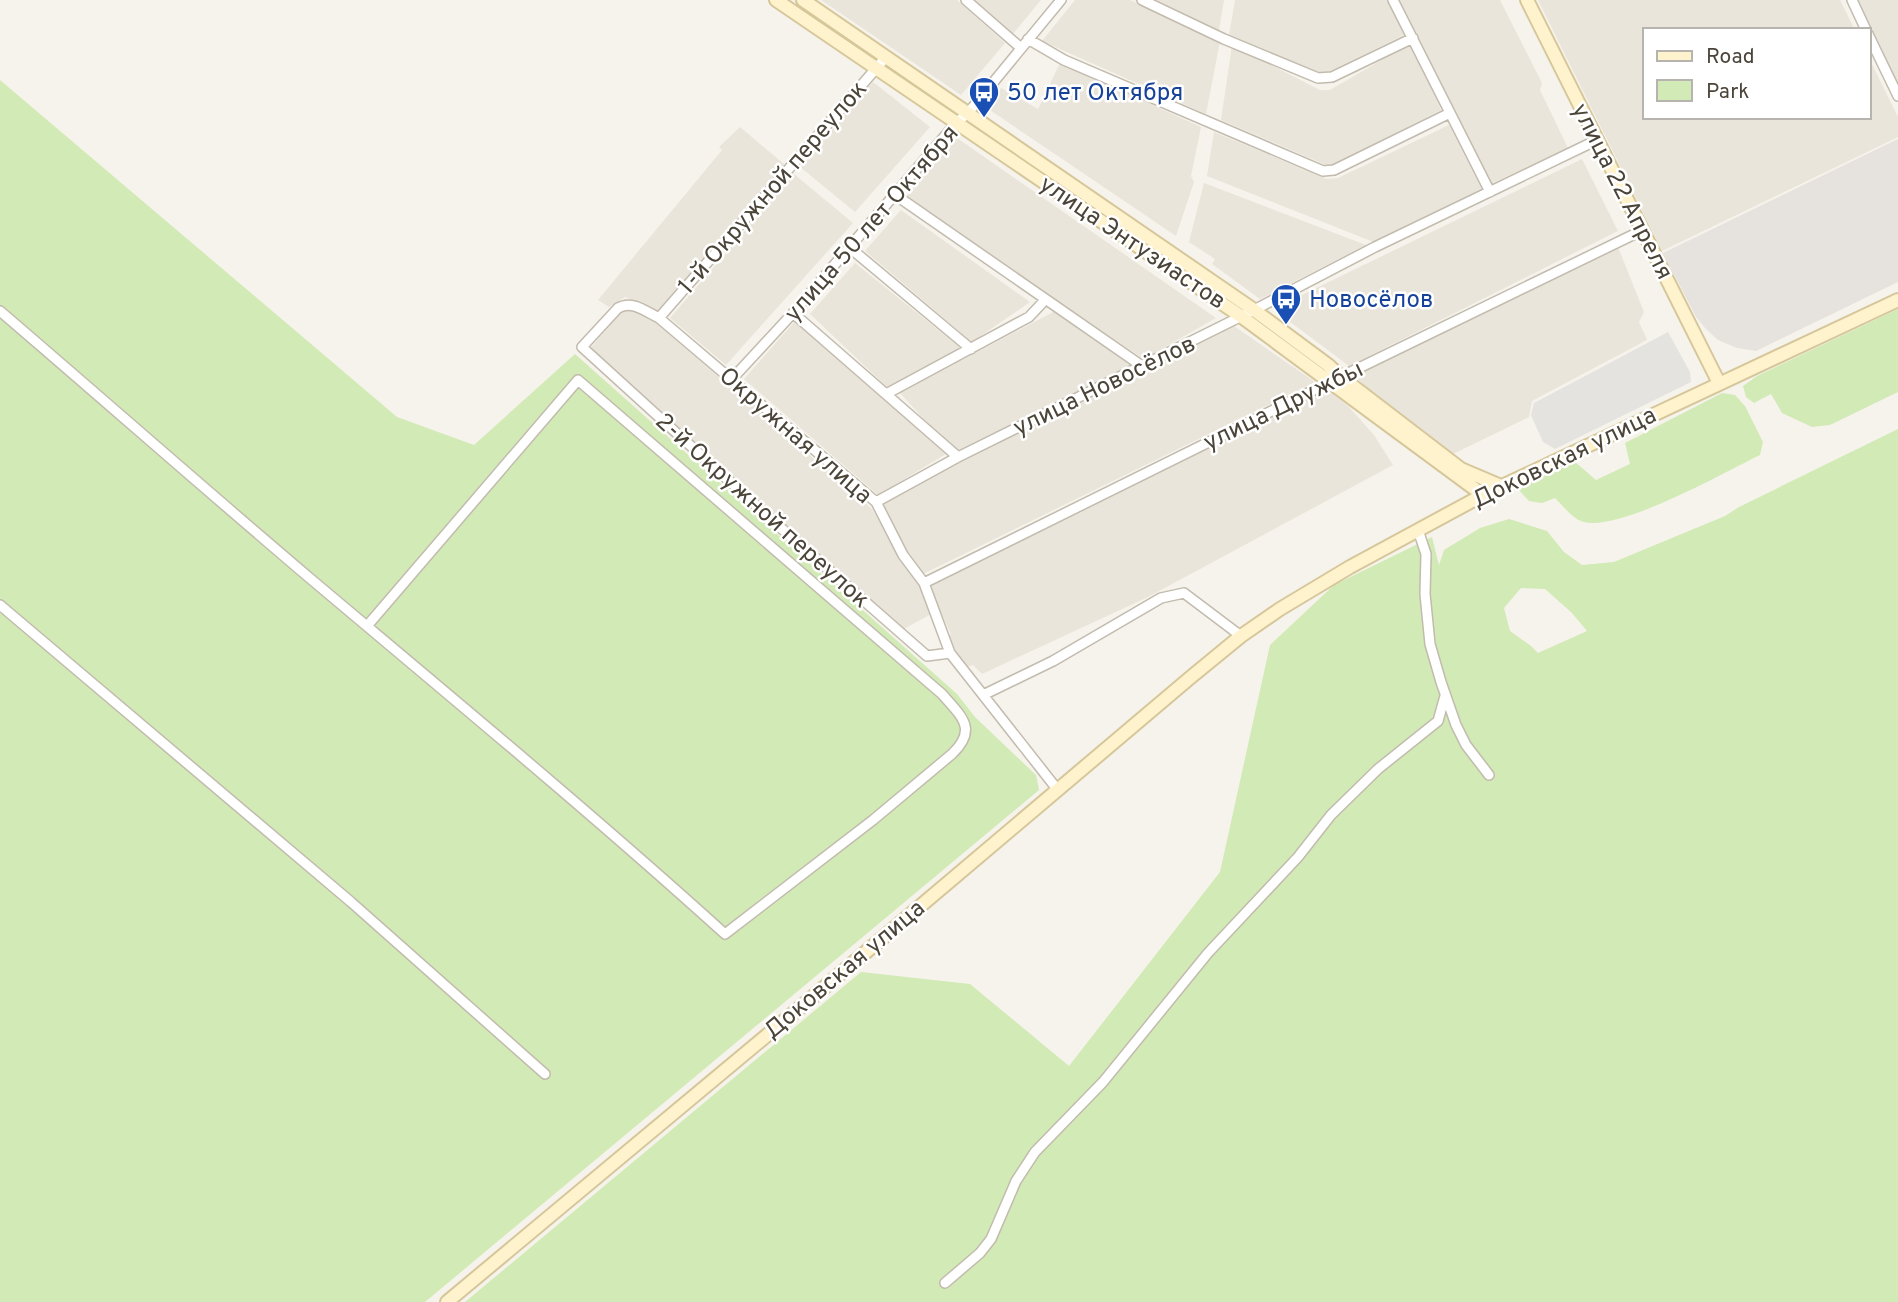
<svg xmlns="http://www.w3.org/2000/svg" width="1898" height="1302" font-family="Overpass,sans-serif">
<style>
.residential{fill:#eae5da}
.industrial{fill:#e6e2dd}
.green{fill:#d2eab5;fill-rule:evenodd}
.parking{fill:#e5e3e0}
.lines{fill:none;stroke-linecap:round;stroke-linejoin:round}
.street-casing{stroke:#c2bbae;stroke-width:12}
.secondary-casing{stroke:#d6c79b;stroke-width:16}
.street{stroke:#fff;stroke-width:9}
.secondary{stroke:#fff3cd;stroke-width:12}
.labels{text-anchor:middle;stroke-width:5;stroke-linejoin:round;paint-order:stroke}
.transit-label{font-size:24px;fill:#164399;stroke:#fff;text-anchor:start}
.street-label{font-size:24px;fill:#4b4439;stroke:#fff}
</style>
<rect width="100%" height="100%" fill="#f6f3ec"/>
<!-- residential -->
<path class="residential" d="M 821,0 L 957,0 L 1005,43 L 961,95 Z
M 971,0 L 1041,0 L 1012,35 Z
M 1075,0 L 1130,0 L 1220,41 L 1206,114 L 1042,41 Z
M 1134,0 L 1224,0 L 1218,37 Z
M 1235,0 L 1388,0 L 1404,35 L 1324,74 L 1229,35 Z
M 1399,0 L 1500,0 L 1542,83 L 1540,90 L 1568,148 L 1490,184 Z
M 1538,0 L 1840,0 L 1855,30 L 1644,30 L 1644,117 L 1868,117 L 1868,56 L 1898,117 L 1898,137 L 1662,251 Z
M 1855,0 L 1898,0 L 1898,89 Z
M 1411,43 L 1441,110 L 1334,164 L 1326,165 L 1221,120 L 1232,45 L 1320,90 L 1330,90 Z
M 1060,63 L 1201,127 L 1191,176 L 1194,182 L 1176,236 L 987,108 L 1001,88 L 1038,109 Z
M 873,82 L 930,127 L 855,212 L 800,167 Z
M 1449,125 L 1482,190 L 1376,243 L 1207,176 L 1214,132 L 1327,179 L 1338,178 Z
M 740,127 L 785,165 L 663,308 L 657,311 L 625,297 L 609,307 L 598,300 L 722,150 L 719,147 Z
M 957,138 L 1216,318 L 1144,359 L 904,199 Z
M 1582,159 L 1618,231 L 1349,366 L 1273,309 Z
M 794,174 L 853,223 L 726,365 L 670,318 Z
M 1204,183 L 1366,245 L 1260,299 L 1212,264 L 1215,259 L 1189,242 Z
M 901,210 L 1030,302 L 972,342 L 865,251 Z
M 1618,247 L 1644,312 L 1639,322 L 1647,340 L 1532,401 L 1529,417 L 1449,456 L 1381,401 L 1357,378 L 1355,374 Z
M 855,263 L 962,349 L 890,390 L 810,314 Z
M 629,309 L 656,323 L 872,509 L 903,562 L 918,582 L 931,614 L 904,629 L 842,577 L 589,350 L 621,312 Z
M 1055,311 L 1126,359 L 1131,365 L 957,451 L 931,427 L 900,393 Z
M 796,320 L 939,443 L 946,454 L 878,495 L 744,379 Z
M 1234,326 L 1315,382 L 923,574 L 905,547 L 883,504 L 959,462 Z
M 1326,389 L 1349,407 L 1374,435 L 1393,465 L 1148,597 L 982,674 L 973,665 L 965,668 L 948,636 L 951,634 L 929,587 Z"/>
<!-- industrial -->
<path class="industrial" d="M 1898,139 L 1898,282 L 1756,351 L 1737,348 L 1718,340 L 1706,329 L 1696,317 L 1663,253 Z"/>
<!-- green -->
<path class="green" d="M 0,80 L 397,417 L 474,445 L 575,354 L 957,694 L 975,717 L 1036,775 L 1039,790 L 425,1302 L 0,1302 Z
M 1898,309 L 1898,392 L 1830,425 L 1812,427 L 1782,413 L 1771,394 L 1754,403 L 1746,397 L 1743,386 L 1757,376 Z
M 1722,393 L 1735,395 L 1745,406 L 1763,442 L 1760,455 C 1723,473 1621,531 1584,522 C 1574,520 1563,506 1555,498 L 1542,503 L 1529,501 L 1517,488 L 1575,462 L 1596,480 L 1630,464 L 1625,443 Z
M 1898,429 L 1898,1302 L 465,1302 L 861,972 L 970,984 L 1069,1066 L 1220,872 L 1270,645 L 1334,585 L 1432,537 L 1439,565 L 1444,550 L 1480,528 L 1509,519 L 1547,531 L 1564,552 L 1582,565 L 1614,562 L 1725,516 L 1739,507 ZM 1521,588 L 1545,589 L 1572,613 L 1587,631 L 1538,653 L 1531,646 L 1510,631 L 1504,608 Z"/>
<!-- parking -->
<path class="parking" d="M 1668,332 L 1690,372 L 1691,382 L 1555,449 L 1543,442 L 1531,415 L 1534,403 Z"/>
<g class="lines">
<!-- street casing -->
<g class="street-casing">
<path id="street" d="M 966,0 L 1021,48
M 1142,0 L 1224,39 L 1318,78 L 1332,77 L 1413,38
M 1393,0 L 1490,192
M 1852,0 L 1866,30
M 1868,34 L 1898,96
M 1028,39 L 1064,60 L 1323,171 L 1334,170 L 1450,113
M 894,194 L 1142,366
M 849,247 L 971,349
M 0,311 C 104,400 207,491 312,580 C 451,697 590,812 725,934 L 873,820 L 952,754 C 978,729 962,717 942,694 L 578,380 L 367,626
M 793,313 L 958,457
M 659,318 L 886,57
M 732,379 L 793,313 L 957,122 L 968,113 L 1061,0
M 888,393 L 1029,317 L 1045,300
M 876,502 L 958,457 L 1254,310 L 1375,247 L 1597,140
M 1418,530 L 1426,554 L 1425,594 L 1430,644 L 1441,682 L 1456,725 L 1466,745 L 1489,775
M 924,583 L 1330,382 L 1643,230
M 0,605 L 351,902 L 545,1074
M 950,653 L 927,656 L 781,528 L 582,347 L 618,308 C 632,300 645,311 659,318 L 876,502 L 903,555 L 924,583 L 950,653 L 1057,789
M 983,695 L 1053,661 L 1161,598 L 1184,593 L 1241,636
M 945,1283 L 980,1253 L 991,1239 L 1016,1181 L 1035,1152 L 1103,1082 L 1208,953 L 1298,857 L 1331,815 L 1378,769 L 1438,721 L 1445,696"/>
</g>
<!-- secondary casing -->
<g class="secondary-casing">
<path id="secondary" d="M 776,0 L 1242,317 L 1483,495
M 803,0 L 1254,310 L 1328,365 L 1341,377 L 1461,469 L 1501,486
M 1527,0 L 1719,383
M 447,1302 L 814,996 L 1191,677 L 1241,636 L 1280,609 L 1350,567 L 1483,495 L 1898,300"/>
</g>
<!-- street -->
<use href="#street" class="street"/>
<!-- secondary -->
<use href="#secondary" class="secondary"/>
</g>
<!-- icons -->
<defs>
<g id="bus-pin" transform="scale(1.575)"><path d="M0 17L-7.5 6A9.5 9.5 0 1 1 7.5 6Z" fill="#1a4fb4" stroke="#fff"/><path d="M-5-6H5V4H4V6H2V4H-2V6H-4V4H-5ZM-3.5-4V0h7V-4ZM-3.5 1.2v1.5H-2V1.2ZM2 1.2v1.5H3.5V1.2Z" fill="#fff"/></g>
</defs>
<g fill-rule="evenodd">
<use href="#bus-pin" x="984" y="92"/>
<use href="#bus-pin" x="1286" y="299"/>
</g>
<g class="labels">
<!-- transit labels -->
<g class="transit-label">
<text x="1007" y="100">50 лет Октября</text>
<text x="1309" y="307">Новосёлов</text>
</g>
<!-- street labels -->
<g class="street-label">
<text transform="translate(772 187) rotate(-49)" y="8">1-й Окружной переулок</text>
<text transform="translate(1623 191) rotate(63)" y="8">улица 22 Апреля</text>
<text transform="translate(871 223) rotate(-49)" y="8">улица 50 лет Октября</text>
<text transform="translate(1133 242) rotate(34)" y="8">улица Энтузиастов</text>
<text transform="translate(1104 385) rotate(-26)" y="8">улица Новосёлов</text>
<text transform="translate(1283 405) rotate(-26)" y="8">улица Дружбы</text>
<text transform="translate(796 435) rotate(41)" y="8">Окружная улица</text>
<text transform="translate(1564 457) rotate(-26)" y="8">Доковская улица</text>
<text transform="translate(763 510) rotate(42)" y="8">2-й Окружной переулок</text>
<text transform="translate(844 969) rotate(-40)" y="8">Доковская улица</text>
</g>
</g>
<!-- legend -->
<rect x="1643" y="28" width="228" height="91" fill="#ffffff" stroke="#b7b4b0" stroke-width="2"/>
<rect x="1657" y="51" width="35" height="10" fill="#fff3cd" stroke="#b7b4b0" stroke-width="2"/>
<text x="1706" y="63" font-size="21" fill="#4b4439">Road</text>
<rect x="1657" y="80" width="35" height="21" fill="#d2eab5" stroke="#b7b4b0" stroke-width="2"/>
<text x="1706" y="98" font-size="21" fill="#4b4439">Park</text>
</svg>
